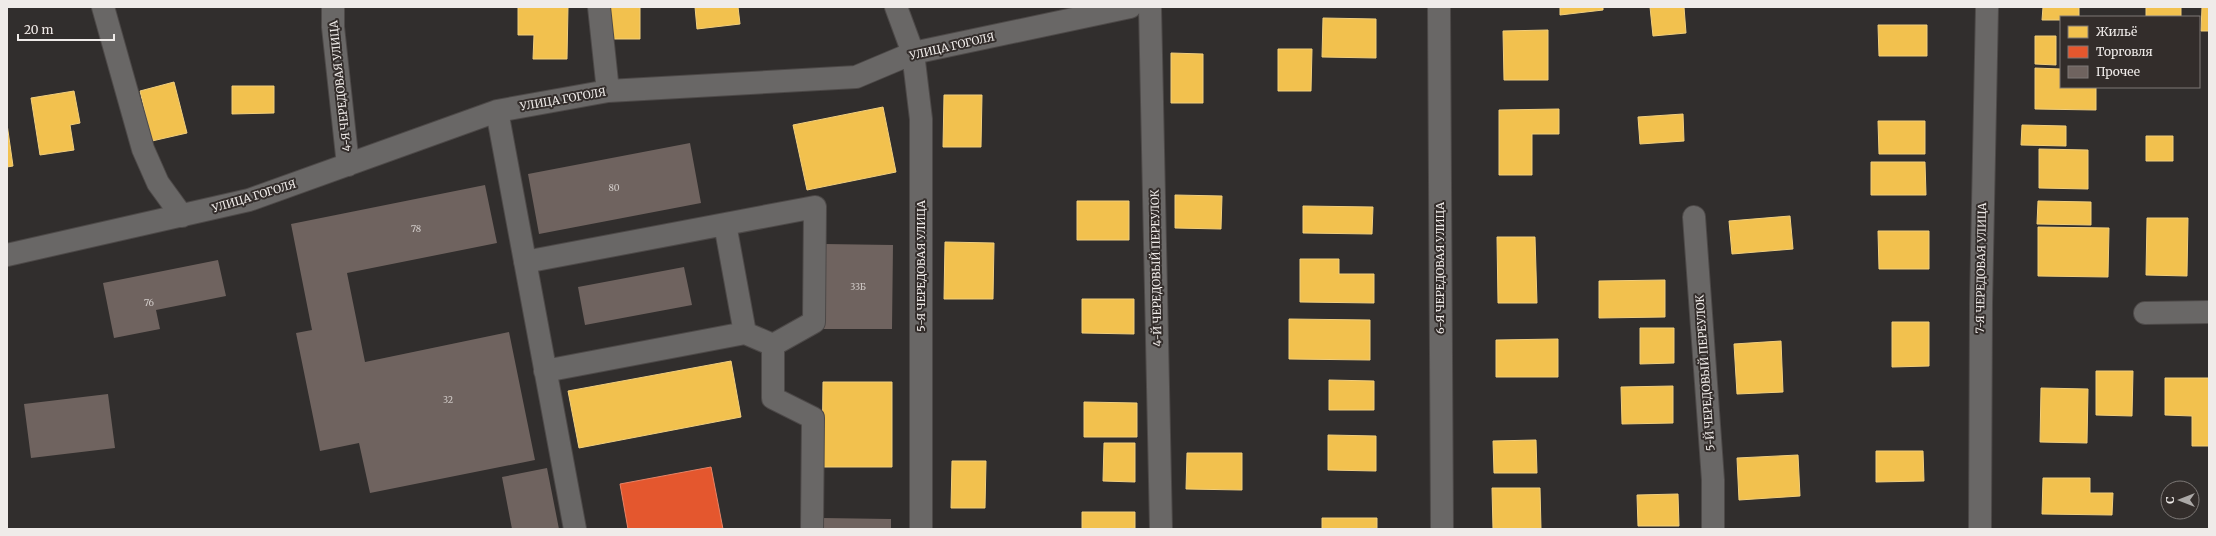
<svg xmlns="http://www.w3.org/2000/svg" width="2216" height="536" font-family="Merriweather,serif">
<style>
.homes{fill:#f2c14e;stroke:#f1ce7c}
.shops{fill:#e4572e;stroke:#e78366}
.building{fill:#6f635f}
.lines{fill:none;stroke-linecap:round;stroke-linejoin:round}
.minor-casing{stroke:#4d4948;stroke-width:24}
.minor{stroke:#696766;stroke-width:22}
.labels{text-anchor:middle;stroke-width:4;stroke-linejoin:round;paint-order:stroke}
.number-label{font-size:9px;fill:#cfc9c6}
.street-label{font-size:11px;fill:#efebe9;stroke:#332d2b}
</style>
<rect width="100%" height="100%" fill="#312e2d"/>
<!-- homes -->
<path class="homes" d="M 518,7 L 568,7 L 567,59 L 533,59 L 534,35 L 518,35 Z
M 609,7 L 640,7 L 640,39 L 608,39 Z
M 695,7 L 738,7 L 740,24 L 697,29 Z
M 1560,7 L 1603,7 L 1603,10 L 1560,15 Z
M 1650,7 L 1684,7 L 1686,33 L 1653,36 Z
M 2043,7 L 2079,7 L 2079,17 L 2061,17 L 2061,20 L 2042,20 Z
M 2146,7 L 2181,7 L 2181,16 L 2146,16 Z
M 2202,7 L 2209,7 L 2209,31 L 2201,31 Z
M 1323,18 L 1376,19 L 1376,58 L 1322,57 Z
M 1878,25 L 1927,25 L 1927,56 L 1879,56 Z
M 1548,30 L 1548,80 L 1504,80 L 1503,31 Z
M 2035,36 L 2056,36 L 2056,65 L 2035,64 Z
M 1278,49 L 1312,49 L 1311,91 L 1278,91 Z
M 1171,53 L 1203,54 L 1203,103 L 1171,103 Z
M 2035,68 L 2061,69 L 2061,87 L 2096,87 L 2096,110 L 2035,109 Z
M 174,82 L 187,133 L 152,141 L 140,91 Z
M 232,86 L 274,86 L 274,113 L 232,114 Z
M 74,91 L 80,123 L 70,125 L 74,150 L 40,155 L 31,98 Z
M 944,95 L 982,95 L 981,147 L 943,147 Z
M 883,107 L 896,172 L 807,190 L 793,125 Z
M 1559,109 L 1559,134 L 1532,134 L 1532,175 L 1499,175 L 1499,110 Z
M 1683,114 L 1684,141 L 1640,144 L 1638,117 Z
M 1878,121 L 1925,121 L 1925,154 L 1879,154 Z
M 7,124 L 13,166 L 7,167 Z
M 2022,125 L 2066,126 L 2066,146 L 2021,145 Z
M 2146,136 L 2173,136 L 2173,161 L 2146,161 Z
M 2039,149 L 2088,150 L 2088,189 L 2039,188 Z
M 1871,162 L 1925,162 L 1926,195 L 1871,195 Z
M 1175,195 L 1222,196 L 1221,229 L 1175,228 Z
M 1077,201 L 1129,201 L 1129,240 L 1077,240 Z
M 2038,201 L 2091,202 L 2091,225 L 2037,224 Z
M 1303,206 L 1373,207 L 1372,234 L 1303,233 Z
M 1790,216 L 1793,249 L 1732,254 L 1729,221 Z
M 2147,218 L 2188,218 L 2187,276 L 2146,275 Z
M 2038,227 L 2109,228 L 2108,277 L 2038,276 Z
M 1878,231 L 1929,231 L 1929,269 L 1879,269 Z
M 1497,237 L 1535,237 L 1537,303 L 1498,303 Z
M 945,242 L 994,243 L 993,299 L 944,299 Z
M 1300,259 L 1339,259 L 1339,274 L 1374,274 L 1374,303 L 1300,302 Z
M 1665,280 L 1665,317 L 1599,318 L 1599,281 Z
M 1082,299 L 1134,299 L 1134,334 L 1082,333 Z
M 1289,319 L 1370,320 L 1370,360 L 1289,359 Z
M 1892,322 L 1929,322 L 1929,366 L 1892,367 Z
M 1640,328 L 1674,328 L 1674,363 L 1640,364 Z
M 1558,339 L 1558,377 L 1496,377 L 1496,340 Z
M 1781,341 L 1783,392 L 1737,394 L 1734,344 Z
M 731,361 L 741,417 L 579,448 L 568,391 Z
M 2096,371 L 2133,371 L 2132,416 L 2096,415 Z
M 2165,378 L 2209,378 L 2209,446 L 2192,446 L 2192,416 L 2165,415 Z
M 1329,380 L 1374,381 L 1374,410 L 1329,410 Z
M 823,382 L 892,382 L 892,467 L 822,467 Z
M 1673,386 L 1673,423 L 1622,424 L 1621,387 Z
M 2041,388 L 2088,389 L 2087,443 L 2040,442 Z
M 1084,402 L 1137,403 L 1137,437 L 1084,437 Z
M 1328,435 L 1376,436 L 1376,471 L 1328,470 Z
M 1536,440 L 1537,473 L 1494,473 L 1493,441 Z
M 1104,443 L 1135,443 L 1135,482 L 1103,481 Z
M 1876,451 L 1923,451 L 1924,481 L 1876,482 Z
M 1187,453 L 1242,453 L 1242,490 L 1186,489 Z
M 1798,455 L 1800,496 L 1739,500 L 1737,458 Z
M 952,461 L 986,461 L 985,508 L 951,508 Z
M 2043,478 L 2090,478 L 2090,493 L 2113,493 L 2112,515 L 2042,514 Z
M 1492,488 L 1540,488 L 1541,529 L 1493,529 Z
M 1678,494 L 1679,526 L 1638,526 L 1637,495 Z
M 1082,512 L 1135,512 L 1135,529 L 1082,529 Z
M 1322,518 L 1377,518 L 1377,529 L 1322,529 Z"/>
<!-- shops -->
<path class="shops" d="M 711,467 L 723,529 L 628,529 L 620,484 Z"/>
<!-- building -->
<path class="building" d="M 690,143 L 701,203 L 539,234 L 528,174 Z
M 485,185 L 497,243 L 347,273 L 365,362 L 509,332 L 535,460 L 370,493 L 359,443 L 320,451 L 296,333 L 312,330 L 291,224 Z
M 824,244 L 893,245 L 892,329 L 823,329 Z
M 218,260 L 226,296 L 156,310 L 160,329 L 114,338 L 103,283 Z
M 684,267 L 692,305 L 585,325 L 578,287 Z
M 108,394 L 115,448 L 31,458 L 24,404 Z
M 547,468 L 559,529 L 512,529 L 502,477 Z
M 822,518 L 891,519 L 891,529 L 822,529 Z"/>
<g class="lines">
<!-- minor casing -->
<g class="minor-casing">
<path id="minor" d="M 103,7 L 143,149 L 158,183 L 182,216
M 333,7 L 333,27 L 348,165
M 599,7 L 608,91
M 896,7 L 913,53 L 921,119 L 921,529
M 1150,7 L 1161,529
M 1439,7 L 1442,529
M 497,111 L 575,529
M 1694,217 L 1713,480 L 1713,529
M 725,224 L 745,333
M 7,255 L 249,200 L 497,111 L 608,91 L 856,77 L 913,53 L 1130,7
M 525,262 L 815,207 L 814,322 L 773,345 L 773,398 L 813,418 L 812,529
M 2145,313 L 2209,312
M 545,371 L 745,333 L 773,345
M 1980,529 L 1981,304 L 1987,7"/>
</g>
<!-- minor -->
<use href="#minor" class="minor"/>
</g>
<g class="labels">
<!-- number labels -->
<g class="number-label">
<text x="614" y="191">80</text>
<text x="416" y="232">78</text>
<text x="858" y="290">33Б</text>
<text x="149" y="306">76</text>
<text x="448" y="403">32</text>
</g>
<!-- street labels -->
<g class="street-label">
<text transform="translate(952 46) rotate(-13)" y="4">УЛИЦА ГОГОЛЯ</text>
<text transform="translate(340 86) rotate(-96)" y="4">4-Я ЧЕРЕДОВАЯ УЛИЦА</text>
<text transform="translate(563 99) rotate(-10)" y="4">УЛИЦА ГОГОЛЯ</text>
<text transform="translate(254 196) rotate(-17)" y="4">УЛИЦА ГОГОЛЯ</text>
<text transform="translate(921 266) rotate(-90)" y="4">5-Я ЧЕРЕДОВАЯ УЛИЦА</text>
<text transform="translate(1156 268) rotate(-91)" y="4">4-Й ЧЕРЕДОВЫЙ ПЕРЕУЛОК</text>
<text transform="translate(1440 268) rotate(-90)" y="4">6-Я ЧЕРЕДОВАЯ УЛИЦА</text>
<text transform="translate(1981 268) rotate(-89)" y="4">7-Я ЧЕРЕДОВАЯ УЛИЦА</text>
<text transform="translate(1705 373) rotate(-94)" y="4">5-Й ЧЕРЕДОВЫЙ ПЕРЕУЛОК</text>
</g>
</g>
<!-- border -->
<rect width="2216" height="536" fill="none" stroke="#efebe9" stroke-width="16"/>
<!-- legend -->
<rect x="2060" y="16" width="140" height="72" fill="#332d2b" stroke="#7e7977"/>
<rect x="2068" y="26" width="20" height="12" fill="#f2c14e" stroke="#7e7977"/>
<text x="2096" y="36" font-size="12" fill="#efebe9">Жильё</text>
<rect x="2068" y="46" width="20" height="12" fill="#e4572e" stroke="#7e7977"/>
<text x="2096" y="56" font-size="12" fill="#efebe9">Торговля</text>
<rect x="2068" y="66" width="20" height="12" fill="#6f635f" stroke="#7e7977"/>
<text x="2096" y="76" font-size="12" fill="#efebe9">Прочее</text>
<!-- north arrow -->
<g transform="translate(2180 500) rotate(270)"><circle r="19" fill="#332d2b" stroke="#7e7977"/>
<path d="M0-3L7 15L0 10L-7 15Z" fill="#aca9a7"/>
<text y="-6" font-size="11" font-weight="bold" text-anchor="middle" fill="#efebe9">С</text>
</g>
<!-- scale -->
<path d="M18 34v6h96v-6" fill="none" stroke="#efebe9" stroke-width="2"/>
<text x="24" y="34" font-size="12" fill="#efebe9" stroke="#332d2b" stroke-width="3" paint-order="stroke">20 m</text>
</svg>
